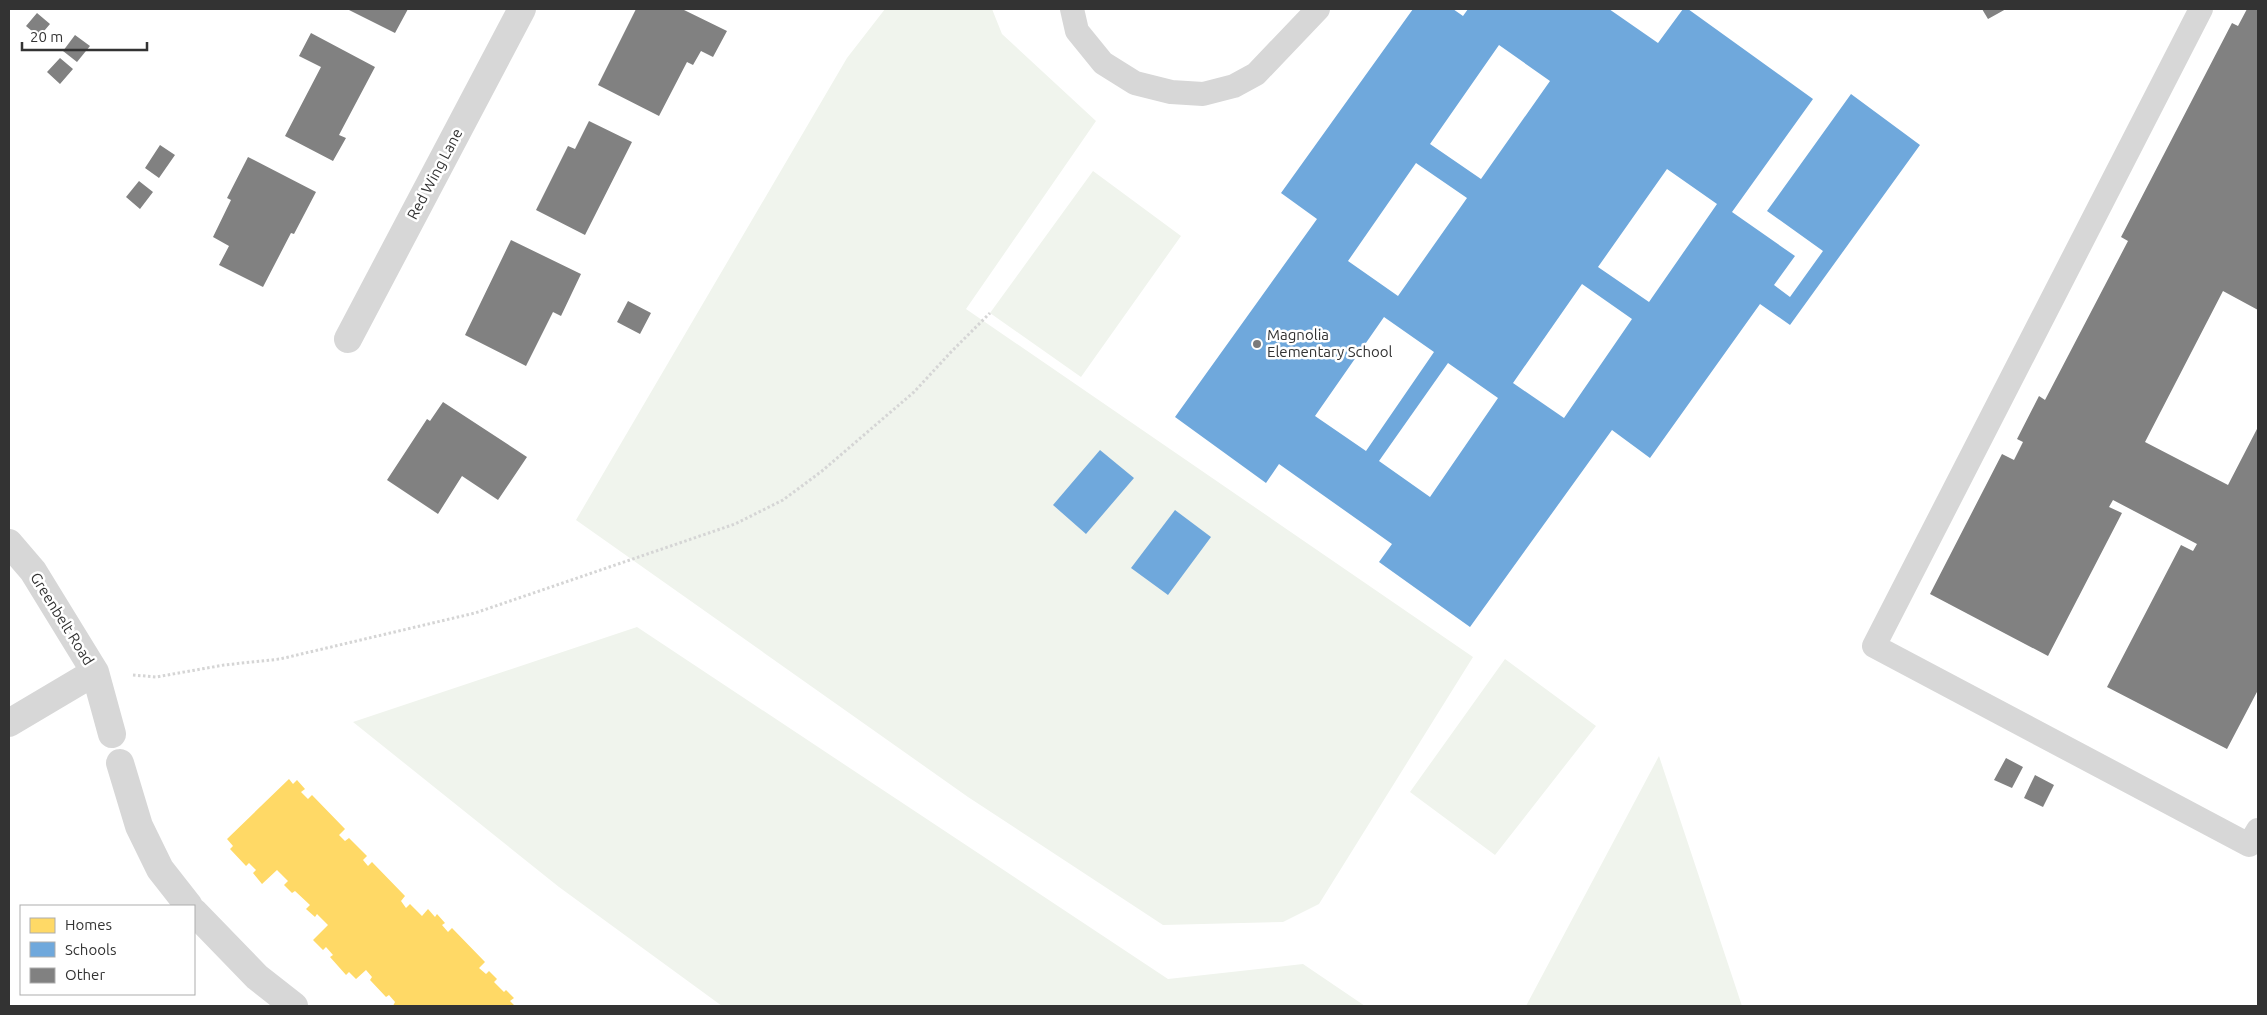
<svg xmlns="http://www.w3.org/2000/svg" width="2267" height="1015" font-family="Ubuntu,sans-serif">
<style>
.green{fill:#f0f4ed}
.homes{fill:#ffd966}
.schools{fill:#6fa8dc;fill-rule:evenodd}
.building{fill:#818181}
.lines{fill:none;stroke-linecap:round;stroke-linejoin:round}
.path{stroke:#d5d5d5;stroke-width:3;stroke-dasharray:2.5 2.5;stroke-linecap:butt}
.lane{stroke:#d7d7d7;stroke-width:24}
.street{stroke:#d7d7d7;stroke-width:28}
.poi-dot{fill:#7a7a7a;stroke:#fff;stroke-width:2}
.labels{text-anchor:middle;stroke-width:5;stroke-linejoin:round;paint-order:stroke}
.street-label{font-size:15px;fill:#333;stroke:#fff}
.poi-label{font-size:15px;fill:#333;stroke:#fff;text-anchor:start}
</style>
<rect width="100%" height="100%" fill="#fff"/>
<!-- green -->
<path class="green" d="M 885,9 L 992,9 L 1002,34 L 1096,121 L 966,309 L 1473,657 L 1319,904 L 1283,922 L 1163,925 L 968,797 L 576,520 L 847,58 Z
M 1093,171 L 1181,236 L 1081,377 L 990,313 Z
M 637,627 L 1168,979 L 1303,964 L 1365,1006 L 722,1006 L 559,887 L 353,722 Z
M 1505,659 L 1596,726 L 1495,855 L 1410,792 Z
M 1659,756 L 1742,1006 L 1526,1006 Z"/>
<!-- homes -->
<path class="homes" d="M 289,779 L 293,784 L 297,780 L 305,789 L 301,792 L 308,799 L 312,795 L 345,829 L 339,835 L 345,841 L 349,838 L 367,856 L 363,860 L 368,866 L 372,862 L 405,896 L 401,901 L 406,908 L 410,904 L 422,916 L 428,909 L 435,917 L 437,914 L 445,923 L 442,925 L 448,932 L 452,928 L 485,962 L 479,968 L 486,974 L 489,971 L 497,979 L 494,982 L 504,992 L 506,990 L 514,998 L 510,1001 L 515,1006 L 393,1006 L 395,1002 L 389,995 L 386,997 L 370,980 L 372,977 L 366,970 L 356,979 L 349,972 L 346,975 L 330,957 L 333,955 L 326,947 L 323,950 L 313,940 L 328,925 L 317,914 L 315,917 L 306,909 L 310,905 L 295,891 L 292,893 L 284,885 L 288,881 L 277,870 L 262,884 L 253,873 L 256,870 L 249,863 L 246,866 L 230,849 L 233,846 L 227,839 Z"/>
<!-- schools -->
<path class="schools" d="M 1413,9 L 1453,9 L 1463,16 L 1468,9 L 1609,9 L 1658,43 L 1683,9 L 1688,9 L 1813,99 L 1732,212 L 1795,256 L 1774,285 L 1790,297 L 1823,251 L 1767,211 L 1851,94 L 1920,145 L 1790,325 L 1760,304 L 1650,458 L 1612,430 L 1470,627 L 1379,562 L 1392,544 L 1279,464 L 1266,483 L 1175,417 L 1317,219 L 1281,193 ZM 1499,45 L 1550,81 L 1481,179 L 1430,144 ZM 1416,163 L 1467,198 L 1398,296 L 1348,261 ZM 1667,169 L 1717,204 L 1649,302 L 1598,267 ZM 1582,284 L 1632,319 L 1564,418 L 1513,383 ZM 1384,317 L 1434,352 L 1366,451 L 1315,416 ZM 1448,363 L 1498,398 L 1430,497 L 1379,461 Z
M 1100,450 L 1134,478 L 1086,534 L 1053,505 Z
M 1175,510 L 1211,537 L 1168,595 L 1131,568 Z"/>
<!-- building -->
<path class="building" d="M 347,9 L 408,9 L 395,33 Z
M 636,9 L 682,9 L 727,31 L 713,57 L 701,51 L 693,65 L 687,62 L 659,116 L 598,85 Z
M 1982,9 L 2006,9 L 1988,19 Z
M 2247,9 L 2258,9 L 2258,310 L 2223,291 L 2145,442 L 2228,485 L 2258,427 L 2258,690 L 2227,749 L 2107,687 L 2181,545 L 2193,551 L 2197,544 L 2113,500 L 2109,507 L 2122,513 L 2048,656 L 1930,594 L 2002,454 L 2014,460 L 2023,442 L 2017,439 L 2039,396 L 2045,400 L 2128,241 L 2121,237 L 2232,23 L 2238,26 Z
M 37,13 L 50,24 L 39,37 L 26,26 Z
M 311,33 L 375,67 L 339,135 L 346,138 L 333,161 L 285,136 L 321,67 L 299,56 Z
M 75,35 L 90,46 L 77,62 L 63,51 Z
M 60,58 L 73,69 L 60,84 L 47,72 Z
M 589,121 L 632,142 L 585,235 L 536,210 L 568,146 L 575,149 Z
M 160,145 L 175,155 L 159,178 L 145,168 Z
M 248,157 L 316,192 L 294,234 L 291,233 L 263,287 L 219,265 L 229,246 L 213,237 L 231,200 L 227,198 Z
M 139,181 L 153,192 L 140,209 L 126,197 Z
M 511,240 L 581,274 L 561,316 L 553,312 L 526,366 L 465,335 Z
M 628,301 L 651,313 L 640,334 L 617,322 Z
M 443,402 L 527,457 L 498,500 L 462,476 L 438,514 L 387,480 L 427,419 L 430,421 Z
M 2006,758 L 2023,767 L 2012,788 L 1994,780 Z
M 2035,775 L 2054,785 L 2043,807 L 2024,798 Z"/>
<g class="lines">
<!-- path -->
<path class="path" d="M 133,675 L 156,677 L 224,665 L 280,659 L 475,613 L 735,524 L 783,500 L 822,471 L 914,392 L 951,352 L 990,313"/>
<!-- lane -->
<path class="lane" d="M 1072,9 L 1077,31 L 1103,63 L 1135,83 L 1171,92 L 1203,94 L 1234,86 L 1256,74 L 1318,9
M 2201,9 L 1874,646 L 2249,845 L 2258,830"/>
<!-- street -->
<path class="street" d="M 348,339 L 522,9
M 9,543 L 33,571 L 95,672 L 112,734
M 9,723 L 95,672
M 120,763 L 139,826 L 160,869 L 189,906
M 194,912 L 257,977 L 294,1006"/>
</g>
<!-- markers -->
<circle class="poi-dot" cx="1257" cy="344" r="5"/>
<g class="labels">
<!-- street labels -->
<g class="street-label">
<text transform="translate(435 174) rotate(-62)" y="5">Red Wing Lane</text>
<text transform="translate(62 619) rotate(58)" y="5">Greenbelt Road</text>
</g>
<!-- poi labels -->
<g class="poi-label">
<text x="1267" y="340">Magnolia<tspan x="1267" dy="17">Elementary School</tspan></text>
</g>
</g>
<!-- border -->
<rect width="2267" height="1015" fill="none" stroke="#333333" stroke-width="20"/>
<!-- legend -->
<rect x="20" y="905" width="175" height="90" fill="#ffffff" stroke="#adadad"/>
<rect x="30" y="918" width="25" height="15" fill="#ffd966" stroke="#adadad"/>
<text x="65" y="930" font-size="15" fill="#333333">Homes</text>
<rect x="30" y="942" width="25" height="15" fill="#6fa8dc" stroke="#adadad"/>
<text x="65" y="955" font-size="15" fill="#333333">Schools</text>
<rect x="30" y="968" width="25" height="15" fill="#818181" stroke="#adadad"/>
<text x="65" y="980" font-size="15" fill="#333333">Other</text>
<!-- scale -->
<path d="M22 42v8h125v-8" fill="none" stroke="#333333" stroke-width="2.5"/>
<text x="30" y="42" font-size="15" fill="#333333" stroke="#ffffff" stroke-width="4" paint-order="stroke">20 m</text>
</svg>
